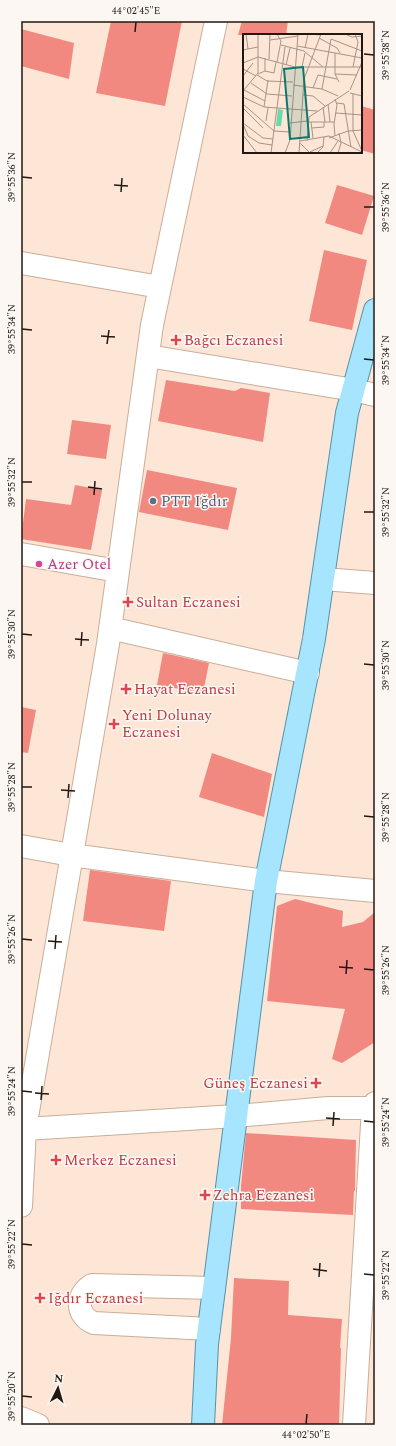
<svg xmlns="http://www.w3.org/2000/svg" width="396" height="1446" font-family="Spectral,serif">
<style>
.building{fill:#f18980}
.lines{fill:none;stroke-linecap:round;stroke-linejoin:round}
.minor-casing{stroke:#c9ae9a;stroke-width:24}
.major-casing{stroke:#5392ab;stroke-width:24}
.minor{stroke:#fff;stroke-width:22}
.major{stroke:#a7e5fe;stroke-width:22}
.ticks{fill:none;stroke:#221811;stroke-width:1.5}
.health-dot{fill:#e0444e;stroke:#fcf7f2;stroke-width:1.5}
.service-dot{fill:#5c6f8a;stroke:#fcf7f2;stroke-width:1.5}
.hotel-dot{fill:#d1479c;stroke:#fcf7f2;stroke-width:1.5}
.labels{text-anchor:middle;stroke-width:3;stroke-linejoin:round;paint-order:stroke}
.health-label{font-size:15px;fill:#be3a42;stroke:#fcf7f2;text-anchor:start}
.service-label{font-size:15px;fill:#4e5e75;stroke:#fcf7f2;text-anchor:start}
.hotel-label{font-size:15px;fill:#b23c85;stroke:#fcf7f2;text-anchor:start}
.inset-road{fill:none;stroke:#a59487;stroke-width:1}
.view{fill:#0f766e;fill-opacity:0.15;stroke:#0f766e;stroke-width:2}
.inset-edge{fill:none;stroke:#221811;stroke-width:2}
.neatline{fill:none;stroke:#221811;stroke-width:1.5}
.ticks-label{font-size:10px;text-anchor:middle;fill:#221811}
</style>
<rect width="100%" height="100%" fill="#fde6d5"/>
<!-- building -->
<path class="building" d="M 111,21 L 182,21 L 165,106 L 96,93 Z
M 242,21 L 288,21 L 286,35 L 238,35 Z
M 21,29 L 74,43 L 69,79 L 21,66 Z
M 361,106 L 375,110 L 375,154 L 361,150 Z
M 337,185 L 374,196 L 362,235 L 325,223 Z
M 324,250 L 367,260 L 352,330 L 309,321 Z
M 166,380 L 235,391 L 241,388 L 270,393 L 263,442 L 158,421 Z
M 72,420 L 111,425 L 106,459 L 67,454 Z
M 147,470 L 237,488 L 228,530 L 139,512 Z
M 75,485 L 102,490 L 91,550 L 21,539 L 26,499 L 71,505 Z
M 163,653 L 209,663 L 203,693 L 157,685 Z
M 21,707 L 36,710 L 28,753 L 21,752 Z
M 212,753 L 272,774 L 264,817 L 199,797 Z
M 90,870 L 171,881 L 164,931 L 83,921 Z
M 295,899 L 343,911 L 342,927 L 363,922 L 375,912 L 375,1042 L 342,1063 L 332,1059 L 345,1009 L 267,1001 L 277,906 Z
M 246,1133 L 356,1140 L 355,1191 L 354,1191 L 353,1215 L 241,1209 L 241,1186 Z
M 234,1278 L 289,1281 L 288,1315 L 342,1319 L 340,1348 L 341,1348 L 339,1425 L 222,1425 L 231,1338 Z"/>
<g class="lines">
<!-- minor casing -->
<g class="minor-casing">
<path id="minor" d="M 21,263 L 160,287
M 148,356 L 354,390 L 375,395
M 21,554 L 118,571
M 323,579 L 375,583
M 110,628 L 308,673
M 21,846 L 71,855 L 266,881 L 375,891
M 25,1129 L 236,1116 L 328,1108 L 373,1108
M 21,1206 L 25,1129 L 108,644 L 152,325 L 216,21
M 209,1329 L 94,1323 C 76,1316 75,1295 92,1285 L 214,1288
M 21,1418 L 38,1425
M 354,1425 L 373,1108 L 375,1103"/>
</g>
<!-- major casing -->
<g class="major-casing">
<path id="major" d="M 203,1425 L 207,1344 L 266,881 L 314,639 L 347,413 L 375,310"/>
</g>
<!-- minor -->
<use href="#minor" class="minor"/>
<!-- major -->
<use href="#major" class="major"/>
</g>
<!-- ticks -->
<path class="ticks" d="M 135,32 L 136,22M 364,54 L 374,55M 22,177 L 32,178M 114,185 L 128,186M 121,192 L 122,178M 364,207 L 374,207M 22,329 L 32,330M 101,336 L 115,337M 107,344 L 109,330M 364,359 L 374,360M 22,482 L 32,482M 88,487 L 102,489M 94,495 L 95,481M 364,512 L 374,512M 22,634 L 32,635M 75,639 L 89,640M 81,646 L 82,632M 364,664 L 374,665M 22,787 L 32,787M 61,790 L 75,791M 68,798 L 69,784M 364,816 L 374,817M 22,939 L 32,940M 48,941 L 62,942M 55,949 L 56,935M 339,967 L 353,968M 364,969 L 374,970M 346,974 L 347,960M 22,1091 L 32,1092M 35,1093 L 49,1094M 41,1100 L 42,1086M 326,1118 L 340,1119M 364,1121 L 374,1122M 333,1126 L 334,1112M 22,1244 L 32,1245M 313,1269 L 327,1271M 364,1274 L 374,1275M 319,1277 L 320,1263M 22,1396 L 32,1397M 306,1424 L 307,1414"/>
<!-- markers -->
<g class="health-dot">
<path d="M174 334h4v4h4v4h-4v4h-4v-4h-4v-4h4z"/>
<path d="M126 596h4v4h4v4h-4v4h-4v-4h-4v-4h4z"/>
<path d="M124 683h4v4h4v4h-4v4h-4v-4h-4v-4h4z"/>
<path d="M112 718h4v4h4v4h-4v4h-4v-4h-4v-4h4z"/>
<path d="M314 1077h4v4h4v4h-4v4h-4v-4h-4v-4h4z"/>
<path d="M54 1154h4v4h4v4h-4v4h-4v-4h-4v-4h4z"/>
<path d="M203 1189h4v4h4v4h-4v4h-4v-4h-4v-4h4z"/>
<path d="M38 1292h4v4h4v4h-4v4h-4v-4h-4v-4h4z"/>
</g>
<circle class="service-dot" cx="153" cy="501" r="4"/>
<circle class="hotel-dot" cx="39" cy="564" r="4"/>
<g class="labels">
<!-- health labels -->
<g class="health-label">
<text x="184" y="345">Bağcı Eczanesi</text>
<text x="136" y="607">Sultan Eczanesi</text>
<text x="134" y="694">Hayat Eczanesi</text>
<text x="122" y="720">Yeni Dolunay<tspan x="122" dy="17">Eczanesi</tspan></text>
<text x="308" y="1088" text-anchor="end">Güneş Eczanesi</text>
<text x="64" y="1165">Merkez Eczanesi</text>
<text x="213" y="1200">Zehra Eczanesi</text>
<text x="48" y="1303">Iğdır Eczanesi</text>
</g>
<!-- service labels -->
<g class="service-label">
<text x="161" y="506">PTT Iğdır</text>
</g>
<!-- hotel labels -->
<g class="hotel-label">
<text x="47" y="569">Azer Otel</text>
</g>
</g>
<!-- overview -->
<g transform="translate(243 34)">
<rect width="119" height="119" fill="#fde6d5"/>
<path d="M 35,75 L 40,76 L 38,92 L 33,92 Z" fill="#69d8ab"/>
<path class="inset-road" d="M 3,0 L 5,15M 65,0 L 78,1M 102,0 L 109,3 L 119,2M 76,4 L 94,14 L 97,19M 27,6 L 55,2M 38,11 L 61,17 L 80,33M 54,12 L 119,24M 62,14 L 65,0M 0,16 L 15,13M 92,19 L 92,40 L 96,48M 22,24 L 22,37M 26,25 L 27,0M 34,28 L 38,7 L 34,0M 0,29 L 15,23 L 52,33 L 119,33M 43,31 L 47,14M 59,33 L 62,19M 110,33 L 115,8 L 112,0M 0,35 L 13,42M 15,40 L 22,37 L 31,39 L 33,28M 92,40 L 114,41M 14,41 L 24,47 L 50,48M 0,42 L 10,29M 8,49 L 24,60 L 49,62M 50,51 L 79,55 L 95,62M 70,54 L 75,41 L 94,45M 79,55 L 88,5 L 119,17M 1,56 L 22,67M 107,56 L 119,28M 0,57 L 15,39 L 15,0M 107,59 L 119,62M 110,60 L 110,97 L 119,117M 60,61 L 70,62 L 82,72M 0,63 L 21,73 L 74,77M 94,69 L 101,70 L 108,113M 0,70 L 31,97 L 47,98M 85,70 L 87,88M 21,73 L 25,46M 80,73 L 82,88M 0,74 L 20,94M 93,79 L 119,81M 23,87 L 25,74M 64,88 L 91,88M 68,88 L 70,104M 0,89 L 20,104 L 30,105M 47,89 L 64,87M 0,90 L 5,102 L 16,109 L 29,111M 69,94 L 81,93 L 81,88M 0,101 L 14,119M 92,102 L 91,90 L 94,71 L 92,65M 86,104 L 105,97 L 119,96M 57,107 L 86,102 L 119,118M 64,107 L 66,83 L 106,57M 57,109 L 67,119M 67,118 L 80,112M 28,119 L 42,13M 42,119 L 47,106 L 55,0M 56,119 L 61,45 L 78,0M 74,119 L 80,113 L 81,103M 87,119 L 95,107M 95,119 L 98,109 L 96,99"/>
<path class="view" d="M 60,33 L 66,103 L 47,105 L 41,35 Z"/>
<rect width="119" height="119" class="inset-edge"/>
</g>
<!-- border -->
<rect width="396" height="1446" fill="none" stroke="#fcf7f2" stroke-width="44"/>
<!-- north arrow -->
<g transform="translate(58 1388) rotate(5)" stroke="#fcf7f2" stroke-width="3" paint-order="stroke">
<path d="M0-3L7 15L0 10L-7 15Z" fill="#221811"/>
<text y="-6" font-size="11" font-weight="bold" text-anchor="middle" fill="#221811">N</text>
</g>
<rect x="22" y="22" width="352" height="1402" class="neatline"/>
<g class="ticks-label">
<text x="136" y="14">44°02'45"E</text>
<text transform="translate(385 55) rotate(-90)" y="4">39°55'38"N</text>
<text transform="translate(11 177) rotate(-90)" y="4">39°55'36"N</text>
<text transform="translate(385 207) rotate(-90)" y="4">39°55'36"N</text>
<text transform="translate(11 329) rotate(-90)" y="4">39°55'34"N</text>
<text transform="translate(385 360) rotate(-90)" y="4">39°55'34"N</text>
<text transform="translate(11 482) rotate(-90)" y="4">39°55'32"N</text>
<text transform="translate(385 512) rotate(-90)" y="4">39°55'32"N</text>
<text transform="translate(11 634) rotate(-90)" y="4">39°55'30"N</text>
<text transform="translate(385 665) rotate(-90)" y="4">39°55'30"N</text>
<text transform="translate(11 787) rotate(-90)" y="4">39°55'28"N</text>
<text transform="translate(385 817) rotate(-90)" y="4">39°55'28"N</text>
<text transform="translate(11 939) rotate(-90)" y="4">39°55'26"N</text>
<text transform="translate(385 970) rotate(-90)" y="4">39°55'26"N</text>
<text transform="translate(11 1091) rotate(-90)" y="4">39°55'24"N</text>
<text transform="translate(385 1122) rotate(-90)" y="4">39°55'24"N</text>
<text transform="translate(11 1244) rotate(-90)" y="4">39°55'22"N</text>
<text transform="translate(385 1275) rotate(-90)" y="4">39°55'22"N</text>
<text transform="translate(11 1396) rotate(-90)" y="4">39°55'20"N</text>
<text x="306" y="1438">44°02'50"E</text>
</g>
</svg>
